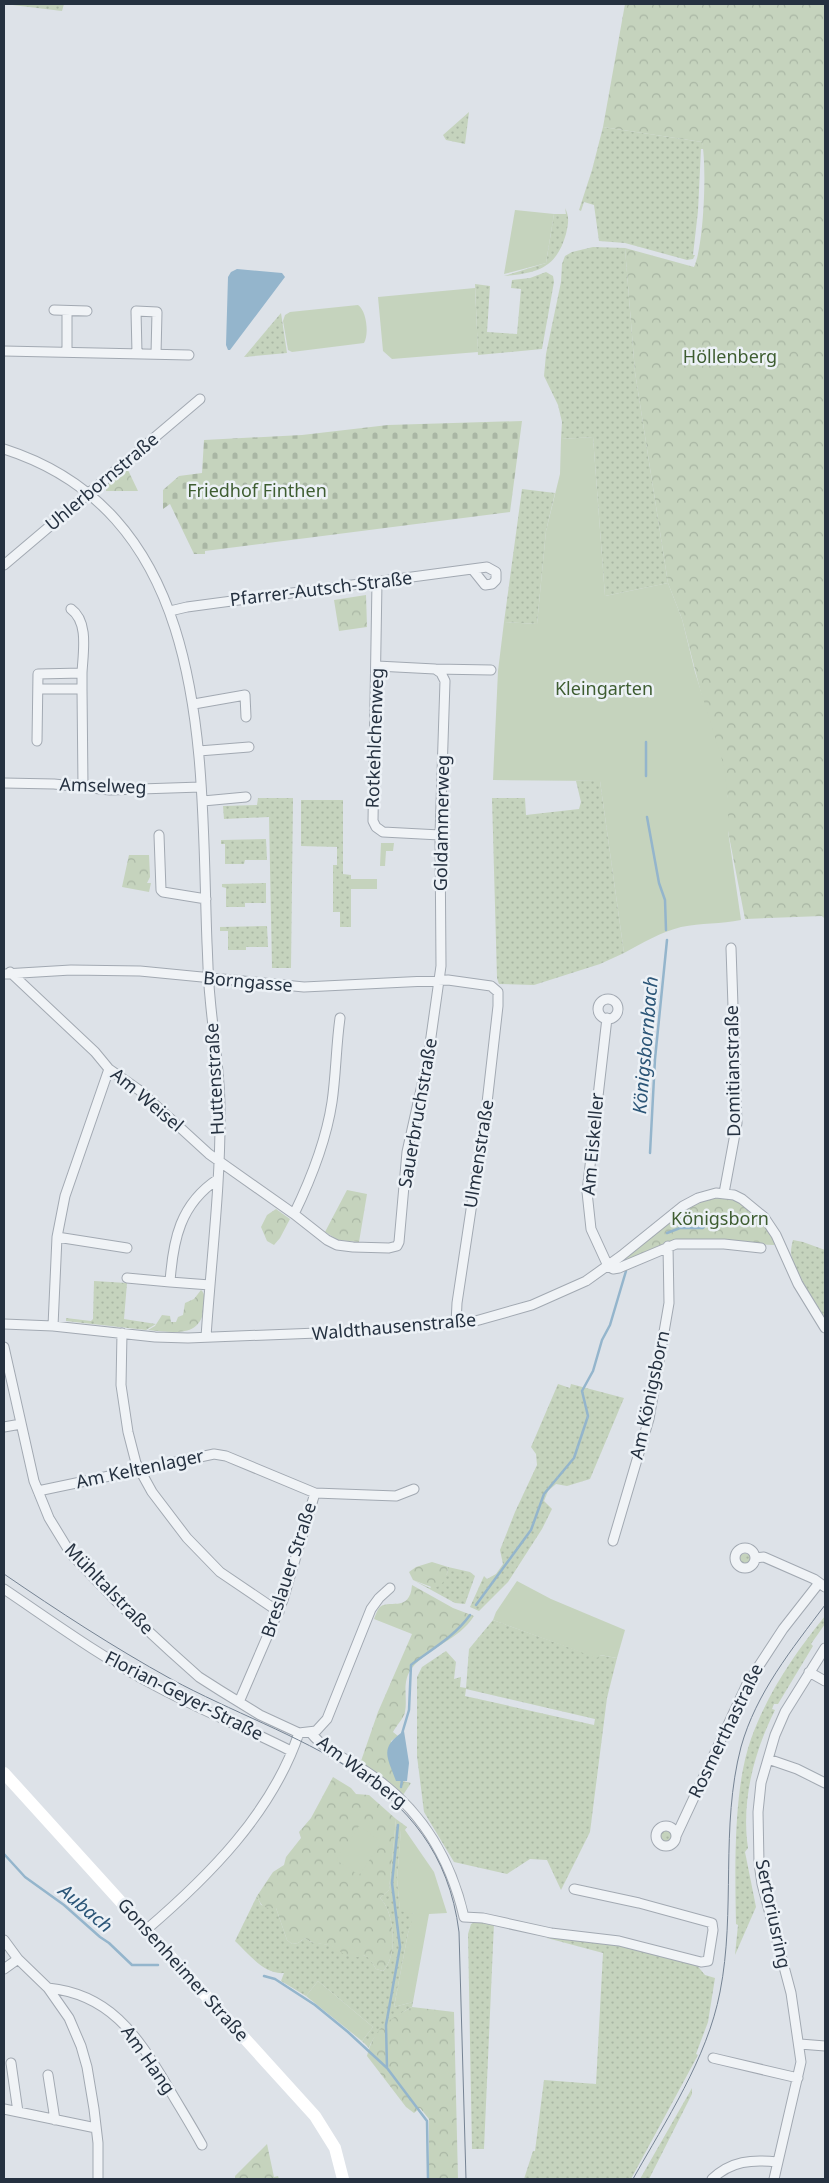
<svg xmlns="http://www.w3.org/2000/svg" width="829" height="2183" font-family="'Noto Sans',sans-serif">
<style>
.grass{fill:url(#grass-dots);fill-rule:evenodd}
.forest{fill:url(#forest-crowns)}
.cemetery{fill:url(#cemetery-stones)}
.garden{fill:#c5d3bd}
.water{fill:#94b5cc}
.lines{fill:none;stroke-linecap:round;stroke-linejoin:round}
.stream{stroke:#94b5cc;stroke-width:2.5}
.street-casing{stroke:#a2a9b2;stroke-width:11}
.street{stroke:#f0f3f6;stroke-width:9}
.secondary{stroke:#fff;stroke-width:12}
.tram{stroke:#758393;stroke-width:1}
.labels{text-anchor:middle;stroke-width:5;stroke-linejoin:round;paint-order:stroke}
.park-label{font-size:18px;fill:#3e5d31;stroke:#ecf1f6}
.street-label{font-size:18px;fill:#253140;stroke:#ecf1f6}
.water-label{font-size:19px;font-style:italic;fill:#2b5577;stroke:#ecf1f6}
</style>
<defs>
<pattern id="grass-dots" width="8" height="8" patternUnits="userSpaceOnUse" patternTransform="scale(1.25)"><rect width="8" height="8" fill="#c5d3bd"/><path d="M2 2h.1M6 6h.1" fill="none" stroke="#a9b6a4" stroke-width="1.8" stroke-linecap="round"/></pattern>
<pattern id="forest-crowns" width="20" height="18" patternUnits="userSpaceOnUse" patternTransform="scale(1.25)"><rect width="20" height="18" fill="#c5d3bd"/><path d="M2 6a3 3 0 1 1 6 0M12 15a3 3 0 1 1 6 0" fill="none" stroke="#a9b6a4"/></pattern>
<pattern id="cemetery-stones" width="16" height="16" patternUnits="userSpaceOnUse" patternTransform="scale(1.25)"><rect width="16" height="16" fill="#c5d3bd"/><path d="M2 7V4a2 2 0 0 1 4 0v3zM10 15v-3a2 2 0 0 1 4 0v3z" fill="#a9b6a4"/></pattern>
</defs>
<rect width="100%" height="100%" fill="#dde2e8"/>
<!-- grass -->
<path class="grass" d="M 4,4 L 64,4 L 62,11 Z
M 469,112 L 465,144 L 446,140 L 443,135 Z
M 603,127 L 702,142 L 704,149 L 701,149 L 698,211 L 693,255 L 695,255 L 693,259 L 687,260 L 625,243 L 599,241 L 594,205 L 584,202 L 581,211 L 579,210 L 592,170 Z
M 565,208 C 570,218 568,224 566,234 C 556,269 537,273 504,276 L 546,263 L 554,214 L 566,214 Z
M 593,247 L 625,248 L 635,372 L 668,583 L 605,596 L 593,437 L 561,439 L 562,422 L 558,405 L 544,376 L 546,354 L 561,282 L 562,264 L 565,256 L 572,252 Z
M 546,272 L 553,276 L 554,282 L 542,349 L 478,355 L 475,284 L 490,286 L 487,332 L 517,334 L 521,289 L 511,288 L 512,280 L 530,278 Z
M 281,313 L 287,353 L 244,357 Z
M 522,489 L 555,493 L 546,531 L 537,624 L 504,622 Z
M 576,781 L 600,781 L 624,953 L 600,964 L 534,985 L 499,984 L 497,978 L 492,798 L 525,798 L 526,815 L 579,809 L 581,802 Z
M 258,798 L 293,798 L 291,968 L 272,968 L 269,817 L 224,819 L 223,806 L 257,805 Z
M 301,800 L 343,800 L 343,874 L 351,875 L 351,927 L 340,927 L 340,912 L 333,912 L 333,865 L 337,865 L 337,847 L 301,846 Z
M 266,839 L 267,860 L 245,860 L 244,864 L 225,864 L 225,844 L 221,844 L 221,840 Z
M 266,883 L 266,903 L 245,903 L 245,907 L 226,907 L 226,888 L 222,887 L 222,884 Z
M 267,926 L 268,947 L 246,947 L 246,950 L 228,950 L 228,931 L 220,931 L 220,927 Z
M 793,1240 L 803,1242 L 825,1250 L 825,1318 C 817,1305 791,1266 791,1252 C 791,1248 792,1244 793,1240 Z
M 94,1281 L 127,1283 L 124,1319 L 156,1324 L 146,1330 L 66,1321 L 66,1318 L 91,1321 L 93,1319 Z
M 558,1384 L 570,1388 L 571,1384 L 624,1398 L 590,1479 L 567,1486 L 556,1484 L 548,1491 L 544,1501 L 552,1509 L 542,1529 L 508,1582 L 479,1611 L 470,1607 L 484,1576 L 487,1579 L 496,1574 L 503,1564 L 500,1550 L 515,1512 L 537,1465 L 536,1454 L 531,1447 Z
M739.5 1559a5.5 5.5 0 1 1 11 0a5.5 5.5 0 1 1-11 0Z
M 448,1567 L 470,1572 L 475,1576 L 465,1604 L 455,1603 L 413,1580 L 430,1588 L 447,1574 Z
M 825,1616 L 825,1624 L 811,1644 L 813,1646 L 778,1704 L 774,1704 L 772,1709 L 775,1710 C 754,1752 741,1801 748,1848 L 745,1852 L 756,1907 L 735,1955 L 738,1925 L 736,1924 C 735,1870 733,1789 751,1739 C 767,1694 795,1653 825,1616 Z
M 493,1620 L 596,1657 L 599,1655 L 617,1658 L 607,1698 L 590,1832 L 561,1890 L 547,1860 L 530,1859 L 507,1874 L 454,1862 L 424,1812 L 417,1756 L 417,1677 L 422,1667 L 446,1651 L 456,1662 L 454,1679 L 461,1677 L 460,1687 L 466,1688 L 469,1649 ZM 466,1689 L 595,1719 L 594,1725 L 465,1696 Z
M 396,1819 L 407,1827 L 405,1830 L 401,1830 L 397,1879 L 400,1910 L 415,1914 L 408,1933 L 394,2007 L 413,2002 L 412,2007 C 398,2014 373,2033 369,2048 L 362,2041 L 373,2027 L 318,1981 L 306,1996 L 281,1981 L 284,1973 C 264,1975 248,1953 235,1941 L 257,1896 L 261,1905 L 276,1908 L 287,1940 L 292,1944 L 298,1943 L 305,1938 L 311,1942 L 330,1945 L 355,1956 L 362,1955 L 369,1957 L 376,1969 L 383,1971 C 398,1957 395,1912 380,1898 L 389,1890 Z
M660.5 1836a5.5 5.5 0 1 1 11 0a5.5 5.5 0 1 1-11 0Z
M 478,1921 L 494,1923 L 484,2149 L 472,2149 L 468,1934 L 471,1924 Z
M 553,1936 L 602,1940 L 695,1963 L 705,1975 L 715,1978 L 708,2022 L 696,2054 L 698,2055 L 631,2179 L 524,2179 L 533,2151 L 535,2151 L 544,2080 L 596,2084 L 603,1953 L 547,1938 Z
M 692,2088 L 692,2094 L 649,2179 L 640,2179 Z"/>
<!-- forest -->
<path class="forest" d="M 625,4 L 825,4 L 825,919 L 822,916 L 745,919 L 728,831 L 728,798 L 682,619 L 668,583 L 635,372 L 625,248 L 694,267 C 704,246 707,166 702,142 L 603,127 Z
M 127,468 L 138,491 L 106,491 L 106,485 Z
M 366,595 L 367,627 L 339,631 L 334,600 Z
M 129,855 L 149,855 L 150,877 L 147,883 L 151,883 L 149,892 L 122,887 Z
M 347,1190 L 367,1194 L 359,1242 L 338,1240 L 325,1232 Z
M 719,1197 C 750,1201 759,1217 775,1241 L 774,1245 L 676,1241 L 667,1242 L 619,1264 L 690,1205 Z
M 276,1209 L 290,1219 L 280,1238 L 274,1245 L 267,1241 L 261,1227 L 267,1215 Z
M 201,1290 C 206,1294 204,1301 204,1308 C 201,1339 171,1332 148,1330 L 155,1326 L 162,1315 L 170,1316 L 171,1322 L 176,1322 L 178,1317 L 183,1315 L 185,1303 L 194,1299 Z
M 432,1562 L 448,1567 C 447,1577 444,1585 434,1588 L 413,1580 L 409,1572 L 416,1567 Z
M 412,1585 L 453,1608 L 474,1616 C 459,1640 430,1646 412,1668 C 401,1682 408,1697 405,1712 C 404,1718 396,1726 393,1732 L 398,1736 L 391,1741 L 402,1781 L 411,1783 L 403,1795 L 365,1767 L 361,1761 L 378,1712 L 412,1634 L 374,1619 C 375,1616 377,1611 379,1608 C 387,1598 410,1614 412,1585 Z
M 333,1777 L 351,1788 L 356,1794 L 369,1795 L 396,1819 L 389,1890 L 380,1898 C 395,1912 398,1957 383,1971 L 376,1969 C 363,1946 364,1961 348,1956 C 342,1954 337,1948 331,1946 C 320,1942 315,1946 305,1938 L 298,1943 L 292,1944 L 287,1940 L 276,1908 C 264,1909 261,1906 257,1896 L 273,1872 L 284,1865 L 286,1857 L 301,1838 L 299,1832 L 311,1818 Z
M 412,2007 L 454,2012 L 458,2179 L 429,2179 L 429,2119 L 420,2108 L 414,2113 L 406,2107 L 367,2056 C 374,2028 388,2020 412,2007 Z
M 267,2144 L 274,2177 L 278,2176 L 279,2179 L 235,2179 L 235,2176 Z"/>
<!-- cemetery -->
<path class="cemetery" d="M 522,421 L 510,512 L 205,551 L 205,554 L 194,554 L 170,504 L 163,509 L 163,490 L 179,476 L 202,473 L 204,440 L 302,435 L 388,425 Z"/>
<!-- garden -->
<path class="garden" d="M 515,210 L 554,214 L 546,263 L 504,274 Z
M 475,288 L 478,352 L 392,359 L 383,351 L 378,297 Z
M 358,305 C 367,311 369,335 364,343 L 292,352 L 288,350 L 283,321 L 285,315 L 290,312 Z
M 593,437 L 605,596 L 668,583 L 682,619 L 695,672 L 724,766 L 728,798 L 728,831 L 741,920 C 721,924 701,923 681,927 C 661,932 642,943 624,953 L 600,781 L 493,780 L 498,671 L 504,622 L 537,624 L 546,531 L 560,474 L 561,439 Z
M 381,843 L 394,843 L 393,851 L 386,851 L 385,866 L 380,866 Z
M 351,879 L 377,879 L 377,889 L 351,889 Z
M 517,1581 L 551,1599 L 625,1630 L 617,1658 L 600,1655 L 597,1658 L 493,1620 L 496,1612 Z
M 359,1826 L 382,1842 L 359,1875 L 336,1860 Z
M 401,1829 L 405,1830 L 434,1872 L 447,1913 L 429,1914 L 413,2002 L 394,2007 L 408,1933 L 414,1914 L 400,1911 L 397,1879 Z
M 318,1981 L 373,2027 L 362,2041 L 306,1996 Z"/>
<!-- water -->
<path class="water" d="M 237,269 L 282,273 L 285,277 L 230,350 L 228,350 L 226,345 L 228,277 L 231,272 Z
M 404,1731 L 409,1763 L 407,1781 L 396,1781 C 387,1756 379,1748 404,1731 Z"/>
<g class="lines">
<!-- stream -->
<path class="stream" d="M 646,776 L 646,742
M 647,817 L 659,883 L 665,900 L 666,930
M 650,1153 L 655,1059 L 667,940
M 667,1233 L 680,1228 L 703,1228 L 714,1216 L 718,1216 L 723,1222 L 727,1222
M 476,1605 L 531,1530 L 544,1494 L 574,1458 L 588,1416 L 582,1391 L 593,1371 L 602,1340 L 610,1325 L 626,1271
M 401,1737 L 409,1710 L 411,1665 C 432,1649 454,1637 470,1615
M 401,1787 L 402,1780
M 4,1854 L 25,1877 L 64,1905 L 100,1937 L 109,1943 L 132,1965 L 158,1965
M 264,1976 L 275,1979 L 315,2005 L 348,2032 L 387,2068 L 427,2121 L 428,2179
M 387,2068 L 386,2025 L 400,1947 L 392,1883 L 398,1825"/>
<!-- street casing -->
<g class="street-casing">
<path id="street" d="M 54,310 L 87,311
M 4,351 L 189,355
M 67,352 L 67,311
M 137,353 L 136,311 L 157,312 L 156,354
M 4,449 C 216,517 200,764 207,943 C 208,961 208,979 210,997 C 213,1034 220,1071 220,1108 C 221,1184 211,1261 206,1337
M 4,565 L 200,399
M 377,582 L 373,821 L 376,827 L 383,832 L 440,835
M 71,609 C 89,622 83,652 82,673
M 170,611 L 187,607 L 487,567 L 496,572 L 496,580 L 492,584 L 485,585 L 473,570
M 435,669 L 491,670
M 82,689 L 83,786
M 194,704 L 245,695 L 246,717
M 37,741 L 38,674 L 82,673 L 82,689 L 38,689
M 199,751 L 249,747
M 4,783 L 54,784 L 110,790 L 201,787
M 203,801 L 246,797
M 159,835 L 161,890 L 163,892 L 206,899
M 10,972 L 95,1052 L 109,1069 L 139,1090 L 209,1154 L 294,1214 L 327,1240 L 337,1245 L 353,1247 L 389,1248 L 397,1246 L 399,1242 L 407,1152 L 428,1058 L 441,966 L 440,835 L 445,681 L 441,673 L 435,669 L 377,666
M 4,974 L 71,970 L 140,971 L 304,987 L 448,980 L 491,986 L 498,992 L 498,1006 L 487,1103 L 457,1303 L 456,1324
M598 1009a10 10 0 1 1 20 0a10 10 0 1 1-20 0Z
M 607,1018 L 587,1192 L 591,1229 L 608,1266
M 724,1193 L 737,1123 L 731,948
M 294,1214 C 311,1179 326,1142 332,1102 C 336,1075 336,1046 340,1018
M 57,1237 L 127,1248
M 608,1266 L 613,1269 L 619,1268 L 676,1244 L 724,1244 L 761,1248
M 127,1278 L 170,1282
M 210,1285 L 170,1282 C 173,1240 180,1204 218,1179
M 4,1324 L 53,1326 L 155,1337 L 188,1338 L 343,1332 L 472,1322 L 532,1305 L 586,1281 L 621,1256 L 683,1206 L 698,1198 L 716,1193 L 734,1195 L 742,1199 L 764,1217 L 776,1235 L 798,1284 L 825,1328
M 53,1326 L 57,1237 L 65,1196 L 109,1069
M 122,1333 L 121,1385 L 128,1432 L 136,1463 L 152,1492 L 187,1538 L 220,1572 L 279,1612
M 4,1347 L 34,1481 L 49,1518 L 71,1554 L 117,1602 L 170,1651 L 199,1677 L 221,1691 L 260,1715 L 299,1733 L 316,1731 L 327,1719 L 371,1609 L 379,1598 L 390,1588
M 4,1427 L 21,1424
M 38,1491 L 214,1454 L 226,1456 L 315,1493 L 396,1496 L 414,1489
M 613,1541 L 649,1419 L 669,1303 L 668,1246
M735 1558a10 10 0 1 1 20 0a10 10 0 1 1-20 0Z
M 755,1558 L 764,1557 L 814,1579 L 825,1587
M 4,1589 C 53,1622 101,1657 154,1685 C 198,1709 246,1728 291,1751
M 809,1672 L 825,1681
M 239,1702 L 283,1600 L 315,1493
M 311,1733 C 325,1751 349,1760 367,1772 C 420,1807 450,1856 464,1917 L 483,1918 L 551,1933 L 619,1941 L 701,1962 L 708,1961 L 713,1930 L 712,1923 L 639,1903 L 574,1889
M 768,1759 L 797,1769 L 825,1783
M656 1836a10 10 0 1 1 20 0a10 10 0 1 1-20 0Z
M 676,1836 L 747,1684 L 783,1629 L 819,1583
M 146,1930 C 209,1876 272,1813 299,1733
M 4,1940 L 18,1959 L 48,1988 L 69,2018 L 81,2046 L 87,2067 L 94,2109 L 98,2143 L 98,2179
M 4,1969 L 18,1959
M 48,1988 C 109,1994 136,2034 165,2082 C 177,2103 190,2123 202,2145
M 800,2044 L 825,2046
M 713,2058 L 798,2078
M 11,2063 L 18,2112
M 48,2075 L 55,2120
M 4,2109 L 96,2128
M 712,2179 C 731,2161 752,2159 777,2162
M 774,2179 L 801,2062 L 791,1993 L 762,1884 L 759,1863 L 758,1812 L 761,1783 L 775,1735 L 785,1712 L 825,1648"/>
</g>
<!-- street -->
<use href="#street" class="street"/>
<!-- secondary -->
<path class="secondary" d="M 4,1773 L 315,2116 L 335,2148 L 343,2179"/>
<!-- tram -->
<path class="tram" d="M 4,1574 C 58,1611 113,1647 171,1679 C 291,1744 439,1773 459,1932 L 466,2179
M 633,2179 C 666,2120 707,2059 720,1992 C 736,1911 720,1827 741,1747 C 756,1693 792,1649 825,1605"/>
</g>
<g class="labels">
<!-- park labels -->
<g class="park-label">
<text x="730" y="363">Höllenberg</text>
<text x="257" y="497">Friedhof Finthen</text>
<text x="604" y="695">Kleingarten</text>
<text x="720" y="1225">Königsborn</text>
</g>
<!-- street labels -->
<g class="street-label">
<text transform="translate(102 482) rotate(-40)" y="6">Uhlerbornstraße</text>
<text transform="translate(321 589) rotate(-7)" y="6">Pfarrer-Autsch-Straße</text>
<text transform="translate(375 738) rotate(-88)" y="6">Rotkehlchenweg</text>
<text transform="translate(103 786) rotate(2)" y="6">Amselweg</text>
<text transform="translate(442 823) rotate(-89)" y="6">Goldammerweg</text>
<text transform="translate(248 982) rotate(5)" y="6">Borngasse</text>
<text transform="translate(733 1071) rotate(-91)" y="6">Domitianstraße</text>
<text transform="translate(215 1079) rotate(-93)" y="6">Huttenstraße</text>
<text transform="translate(147 1100) rotate(40)" y="6">Am Weisel</text>
<text transform="translate(418 1113) rotate(-80)" y="6">Sauerbruchstraße</text>
<text transform="translate(593 1144) rotate(-85)" y="6">Am Eiskeller</text>
<text transform="translate(479 1154) rotate(-81)" y="6">Ulmenstraße</text>
<text transform="translate(394 1327) rotate(-5)" y="6">Waldthausenstraße</text>
<text transform="translate(650 1395) rotate(-78)" y="6">Am Königsborn</text>
<text transform="translate(140 1469) rotate(-12)" y="6">Am Keltenlager</text>
<text transform="translate(289 1570) rotate(-72)" y="6">Breslauer Straße</text>
<text transform="translate(109 1589) rotate(46)" y="6">Mühltalstraße</text>
<text transform="translate(184 1696) rotate(27)" y="6">Florian-Geyer-Straße</text>
<text transform="translate(726 1731) rotate(-64)" y="6">Rosmerthastraße</text>
<text transform="translate(362 1772) rotate(37)" y="6">Am Warberg</text>
<text transform="translate(773 1914) rotate(78)" y="6">Sertoriusring</text>
<text transform="translate(183 1970) rotate(48)" y="6">Gonsenheimer Straße</text>
<text transform="translate(148 2060) rotate(55)" y="6">Am Hang</text>
</g>
<!-- water labels -->
<g class="water-label">
<text transform="translate(645 1045) rotate(-85)" y="7">Königsbornbach</text>
<text transform="translate(86 1908) rotate(40)" y="7">Aubach</text>
</g>
</g>
<!-- border -->
<rect width="829" height="2183" fill="none" stroke="#253140" stroke-width="10"/>
</svg>
